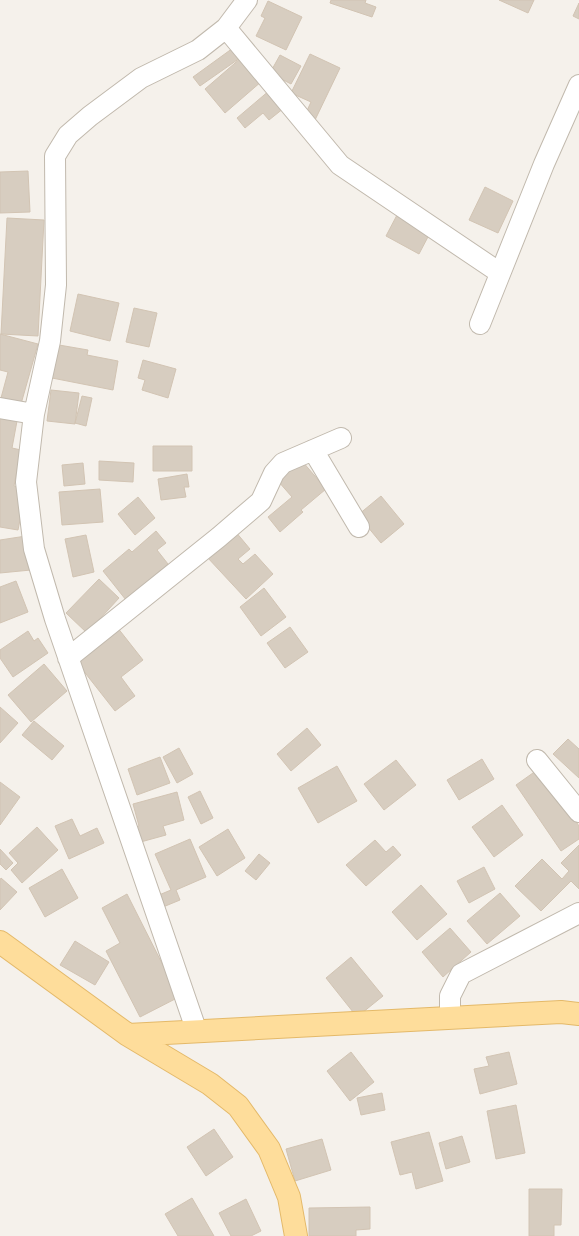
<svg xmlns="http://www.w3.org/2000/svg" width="579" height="1236" font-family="'IBM Plex Sans',sans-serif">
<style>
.building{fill:#d7cdc0;stroke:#d2c4b3}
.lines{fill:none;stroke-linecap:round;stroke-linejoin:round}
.minor-casing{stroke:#c1b9ad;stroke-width:22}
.major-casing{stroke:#e4b969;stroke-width:24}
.minor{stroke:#fff;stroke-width:20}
.major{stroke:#fedd9b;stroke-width:22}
</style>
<rect width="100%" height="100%" fill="#f5f1eb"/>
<!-- building -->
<path class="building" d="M 331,0 L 366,0 L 365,3 L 376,7 L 372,17 L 330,3 Z
M 499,0 L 534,0 L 528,13 Z
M 268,1 L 302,17 L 286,50 L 256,36 L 265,18 L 261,16 Z
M 579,3 L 579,19 L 573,16 Z
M 233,48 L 240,58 L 200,86 L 193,77 Z
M 310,54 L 340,68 L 315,120 L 305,115 L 311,102 L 291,93 Z
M 280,55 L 301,66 L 291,84 L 270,73 Z
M 242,57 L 262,81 L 225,113 L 205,89 Z
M 270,90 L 284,108 L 269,120 L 263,113 L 245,128 L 237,118 Z
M 28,171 L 30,212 L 0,213 L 0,172 Z
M 485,187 L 513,201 L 498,233 L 469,220 Z
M 397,215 L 430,233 L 419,254 L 386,236 Z
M 7,218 L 44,220 L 38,336 L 1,334 Z
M 78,294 L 119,303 L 110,341 L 70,331 Z
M 134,308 L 157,313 L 149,347 L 126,342 Z
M 0,334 L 38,344 L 21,404 L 1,398 L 8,372 L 0,370 Z
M 59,345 L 88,350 L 87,355 L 118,361 L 113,390 L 52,378 Z
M 143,360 L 176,369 L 168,398 L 142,390 L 145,380 L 138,378 Z
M 51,390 L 79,393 L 75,424 L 47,421 Z
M 82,396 L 92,398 L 86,426 L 75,423 Z
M 0,417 L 17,421 L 12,448 L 21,450 L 14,486 L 26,489 L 18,530 L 0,527 Z
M 153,446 L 192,446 L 192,471 L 153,471 Z
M 99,461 L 134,463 L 133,482 L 99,480 Z
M 302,461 L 326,489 L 301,510 L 303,512 L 280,532 L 268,517 L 292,497 L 278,481 Z
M 83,463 L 85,484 L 64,486 L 62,465 Z
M 187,474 L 189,487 L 184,487 L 186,497 L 161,500 L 158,479 Z
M 100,489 L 103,522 L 62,525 L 59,492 Z
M 381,496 L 404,524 L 381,543 L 358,515 Z
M 138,497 L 155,518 L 135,535 L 118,514 Z
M 156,531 L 166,543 L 157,550 L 168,564 L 126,600 L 103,571 L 129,549 L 132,552 Z
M 235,531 L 250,549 L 238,559 L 243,564 L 255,554 L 273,574 L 246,599 L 207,557 Z
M 86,535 L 94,572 L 73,577 L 65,539 Z
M 26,536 L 31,570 L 0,573 L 0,540 Z
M 99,579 L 119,598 L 87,633 L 66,613 Z
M 16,581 L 28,612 L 0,623 L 0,587 Z
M 264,588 L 286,617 L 261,636 L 240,607 Z
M 117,627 L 143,660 L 121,677 L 135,696 L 115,711 L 75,660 Z
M 290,627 L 308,652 L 285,668 L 267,643 Z
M 28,631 L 34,641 L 38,638 L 48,653 L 13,677 L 0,658 L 0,650 Z
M 44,664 L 67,691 L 31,722 L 8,695 Z
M 0,707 L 18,723 L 0,743 Z
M 34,721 L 64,746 L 52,760 L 22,735 Z
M 307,728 L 321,745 L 291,771 L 277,754 Z
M 568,739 L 579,749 L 579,778 L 553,754 Z
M 179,748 L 193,774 L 177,783 L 163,757 Z
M 160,757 L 170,783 L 137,795 L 128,769 Z
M 482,759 L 494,779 L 459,800 L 447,780 Z
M 396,760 L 416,785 L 384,810 L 364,784 Z
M 337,766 L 357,801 L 318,823 L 298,788 Z
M 540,768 L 579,826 L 579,839 L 561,851 L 516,785 Z
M 0,782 L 20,797 L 0,825 Z
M 200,791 L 213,818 L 201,824 L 188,797 Z
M 177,792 L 184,820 L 163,826 L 166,835 L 137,843 L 133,828 L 139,826 L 133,804 Z
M 502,805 L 523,835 L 494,857 L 472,827 Z
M 72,819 L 80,836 L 97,828 L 104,843 L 69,859 L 55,826 Z
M 37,827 L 58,850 L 22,883 L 11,870 L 18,863 L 9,853 Z
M 228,829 L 245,858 L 217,876 L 199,847 Z
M 190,839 L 206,877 L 176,890 L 180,900 L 163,907 L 159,895 L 171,890 L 155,854 Z
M 375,840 L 386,852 L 393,846 L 401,855 L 366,886 L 346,865 Z
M 579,845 L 579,889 L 571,881 L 541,911 L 515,886 L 542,859 L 562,879 L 569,871 L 561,863 Z
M 0,849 L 13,863 L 6,870 L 0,864 Z
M 259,854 L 270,863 L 256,880 L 245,871 Z
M 484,867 L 495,889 L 469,903 L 457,881 Z
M 62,869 L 78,898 L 45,917 L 29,888 Z
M 1,878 L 17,892 L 0,910 L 0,880 Z
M 421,885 L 447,914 L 417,940 L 392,912 Z
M 500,893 L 520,916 L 487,944 L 467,921 Z
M 127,894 L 179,997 L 140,1017 L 106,951 L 120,943 L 102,908 Z
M 450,928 L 471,952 L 443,977 L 422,952 Z
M 75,941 L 109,962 L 95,985 L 60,965 Z
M 351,957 L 383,996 L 357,1017 L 326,978 Z
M 351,1052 L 374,1082 L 350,1101 L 327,1071 Z
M 509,1052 L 517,1084 L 480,1094 L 474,1069 L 489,1066 L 486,1057 Z
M 382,1093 L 385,1110 L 361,1115 L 357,1098 Z
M 516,1105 L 525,1153 L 496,1159 L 487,1111 Z
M 214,1129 L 233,1157 L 206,1176 L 187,1147 Z
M 429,1132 L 443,1181 L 416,1189 L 412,1172 L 400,1175 L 391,1142 Z
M 462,1136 L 470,1162 L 446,1169 L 439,1143 Z
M 322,1139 L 331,1170 L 295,1181 L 286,1149 Z
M 529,1189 L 562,1189 L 561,1225 L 554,1225 L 554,1236 L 529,1236 Z
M 192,1198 L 214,1236 L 178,1236 L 165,1214 Z
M 246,1199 L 261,1231 L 251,1236 L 231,1236 L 219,1213 Z
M 370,1207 L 370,1229 L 356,1230 L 356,1236 L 309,1236 L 309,1208 Z"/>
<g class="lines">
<!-- minor casing -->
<g class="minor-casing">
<path id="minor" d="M 226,28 L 340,165 L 500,273
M 480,324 L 544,164 L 579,85
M 0,408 L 34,414
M 313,450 L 359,527
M 68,658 L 219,537 L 261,501 L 274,473 L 283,463 L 341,438
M 537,760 L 579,812
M 450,1018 L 450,996 L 461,974 L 579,913
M 197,1032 L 55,619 L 34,549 L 26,482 L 34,414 L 50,341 L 56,285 L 55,156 L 68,135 L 90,116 L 141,78 L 198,50 L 226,28 L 247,0"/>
</g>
<!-- major casing -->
<g class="major-casing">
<path id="major" d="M 0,942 L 128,1035 L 210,1084 L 238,1106 L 269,1149 L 289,1197 L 296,1236
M 128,1035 L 561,1012 L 579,1014"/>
</g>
<!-- minor -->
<use href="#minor" class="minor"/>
<!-- major -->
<use href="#major" class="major"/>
</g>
</svg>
